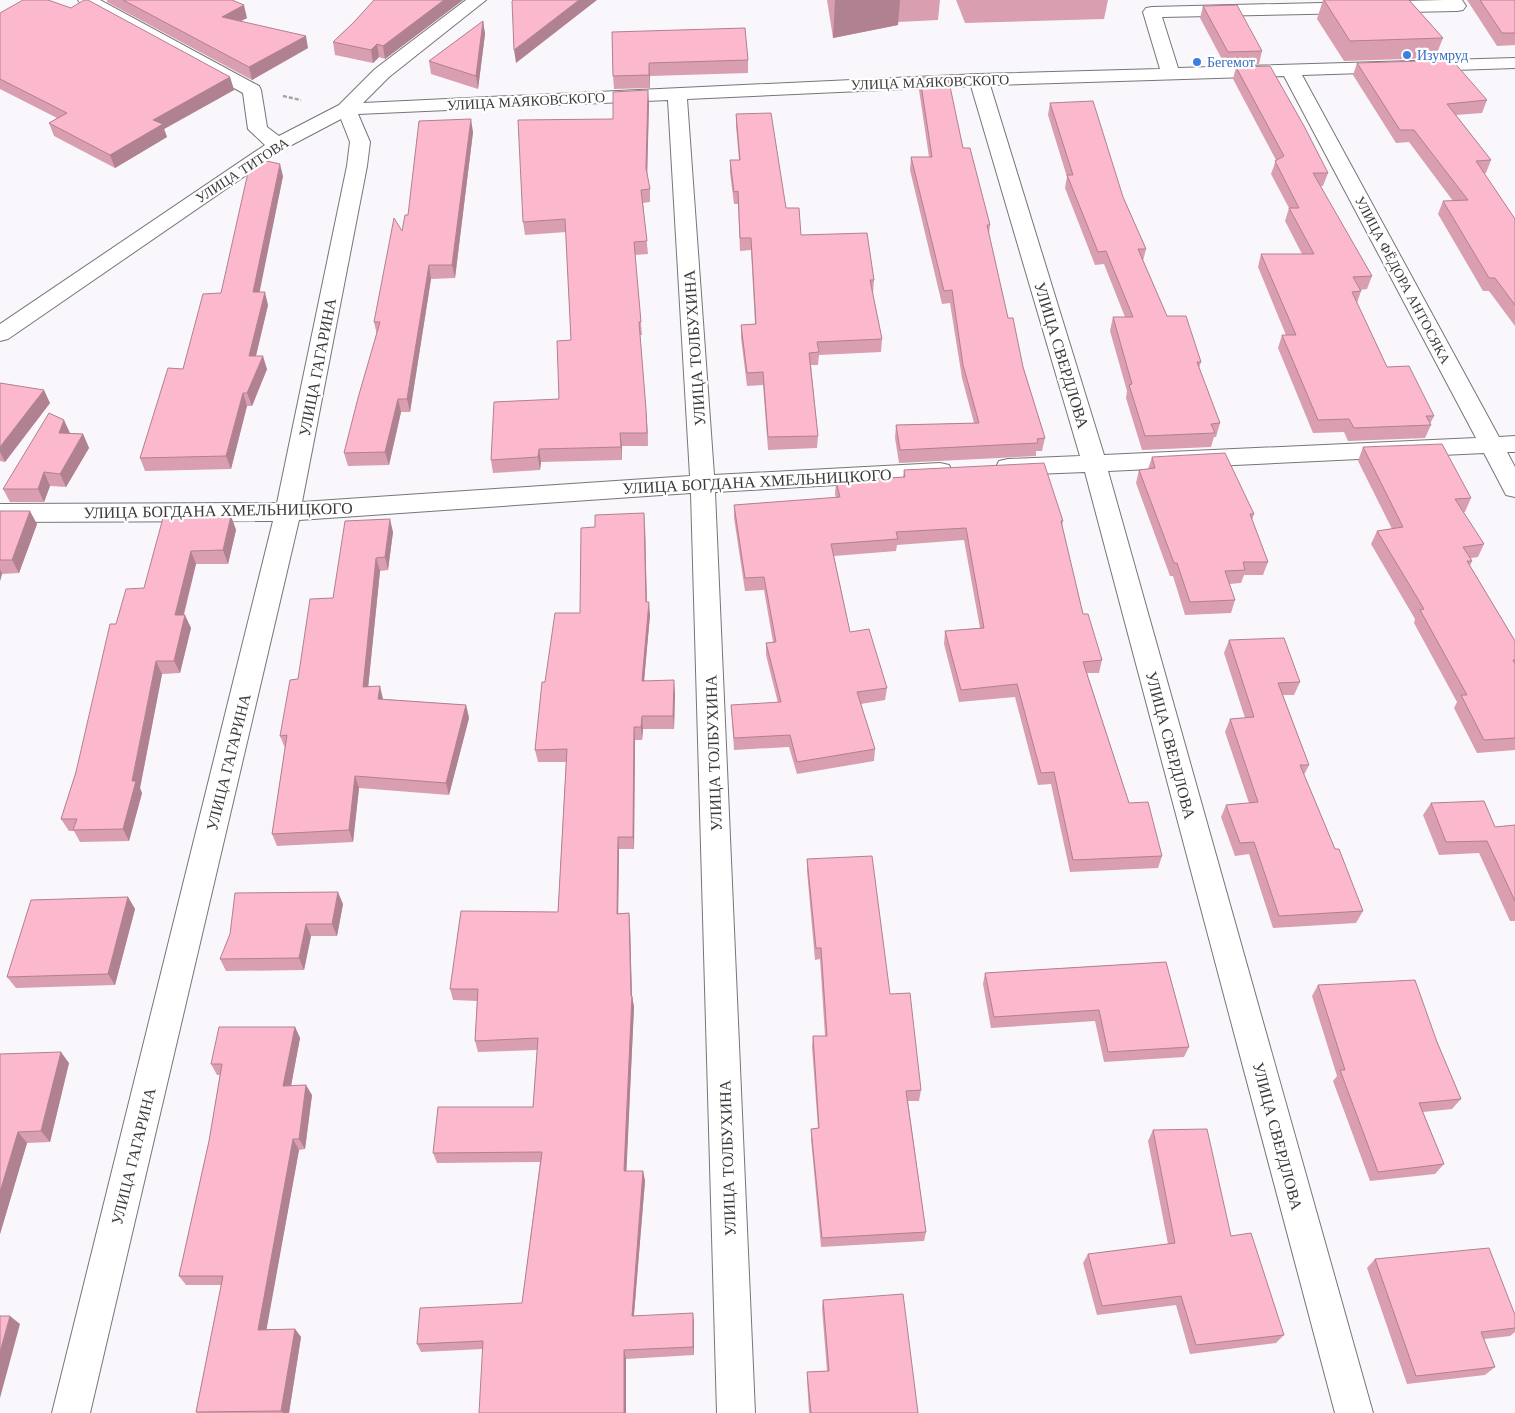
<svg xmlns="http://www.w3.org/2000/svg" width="1515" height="1413" font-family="'Times New Roman',serif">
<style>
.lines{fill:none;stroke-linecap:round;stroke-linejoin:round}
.minor-casing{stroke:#777578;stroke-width:2}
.path{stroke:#a5a4a6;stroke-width:2.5;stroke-dasharray:4 2;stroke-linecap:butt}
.minor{fill:#fff;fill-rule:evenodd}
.wall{fill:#d99eb0}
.shaded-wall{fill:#b08190}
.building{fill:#fcb8cd;stroke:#b08190}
.shop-dot{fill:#3f7fe0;stroke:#fff;stroke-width:2}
.labels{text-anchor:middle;stroke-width:4.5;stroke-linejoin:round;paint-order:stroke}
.far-shop-label{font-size:14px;fill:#366cbe;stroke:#fff;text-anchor:start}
.far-street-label{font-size:14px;fill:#3c3b3c;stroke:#fff}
.street-label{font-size:16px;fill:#3c3b3c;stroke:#fff}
</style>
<rect width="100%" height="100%" fill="#f9f7fb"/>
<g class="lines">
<!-- minor casing -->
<g class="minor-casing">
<path id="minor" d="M 78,0 L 100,0 L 259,86 L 261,90 L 267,127 L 279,136 L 339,105 L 375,69 L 466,0 L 486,0 L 389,77 L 363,103 L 979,74 L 1160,69 L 1143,12 L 1146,8 L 1152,7 L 1444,0 L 1462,0 L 1466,6 L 1463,10 L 1457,11 L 1162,17 L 1178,68 L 1515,58 L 1515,68 L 1302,75 L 1499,437 L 1515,436 L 1515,452 L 1507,452 L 1515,467 L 1515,497 L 1506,495 L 1484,453 L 1108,471 L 1373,1413 L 1335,1413 L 1085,472 L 1008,475 L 999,473 L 996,467 L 999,461 L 1008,459 L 1080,456 L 971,86 L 687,99 L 714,475 L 940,463 L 949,465 L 952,471 L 949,477 L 940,479 L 715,492 L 755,1413 L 717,1413 L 691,493 L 299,520 L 90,1413 L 52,1413 L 273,521 L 0,522 L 0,504 L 277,503 L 347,166 L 350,142 L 341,119 L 284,149 L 8,339 L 0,341 L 0,324 L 265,145 L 248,129 L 243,93 L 81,4 ZM 1284,76 L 1476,438 L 1104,455 L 990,85 ZM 668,100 L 690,476 L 302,502 L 367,166 L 370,142 L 358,114 Z"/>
</g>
<!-- path -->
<path class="path" d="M 283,96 L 301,100"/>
<!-- minor -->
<use href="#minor" class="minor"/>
</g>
<!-- wall -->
<path class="wall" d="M 107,0 L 232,0 L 247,18 L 241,21 L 308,48 L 252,80 L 107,2 Z
M 374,0 L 463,0 L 385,59 L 379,57 L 373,63 L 335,55 L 333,42 L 354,22 Z
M 827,0 L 940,0 L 938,20 L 898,22 L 898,25 L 833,38 Z
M 956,0 L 1108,0 L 1104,19 L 965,23 Z
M 1323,0 L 1409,0 L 1443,38 L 1435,58 L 1344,61 L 1317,19 Z
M 1467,0 L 1515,0 L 1515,45 L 1497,46 Z
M 1203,6 L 1262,51 L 1259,64 L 1225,65 L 1200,18 Z
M 0,13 L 230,77 L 234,90 L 164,129 L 167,137 L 115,168 L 54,136 L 49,123 L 57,118 L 0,89 Z
M 483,21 L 485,34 L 478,89 L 431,74 L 429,61 Z
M 612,32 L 748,60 L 748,73 L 650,76 L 650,88 L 614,89 L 613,76 Z
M 1357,63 L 1487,100 L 1482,113 L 1456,115 L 1491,160 L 1486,173 L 1484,173 L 1515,219 L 1515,326 L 1489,291 L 1483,291 L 1438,214 L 1443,201 L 1453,201 L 1409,142 L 1396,143 L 1353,75 Z
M 1236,67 L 1328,173 L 1323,186 L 1320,186 L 1372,276 L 1367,289 L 1360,290 L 1361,291 L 1357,303 L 1387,367 L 1434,416 L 1430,424 L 1431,425 L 1425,438 L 1348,441 L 1344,432 L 1313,433 L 1278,348 L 1282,335 L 1286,335 L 1258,267 L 1261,254 L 1302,254 L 1285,221 L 1289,208 L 1271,174 L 1276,160 L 1233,79 Z
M 920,78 L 963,148 L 990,225 L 989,234 L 1008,318 L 1045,438 L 1042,451 L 1036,451 L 1036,456 L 899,463 L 895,438 L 896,425 L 974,423 L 962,378 L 950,303 L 942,304 L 910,170 L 911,157 L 929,157 L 919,90 Z
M 649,103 L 647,174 L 650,189 L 650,202 L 643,203 L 648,254 L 635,255 L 642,335 L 640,335 L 647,422 L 648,446 L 622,446 L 622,460 L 541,462 L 540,470 L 493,473 L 491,460 L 559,399 L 571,340 L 566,232 L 525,235 L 523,222 L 613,119 Z
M 1050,103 L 1123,197 L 1146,249 L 1143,261 L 1167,316 L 1201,362 L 1199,368 L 1220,423 L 1216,437 L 1214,437 L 1211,447 L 1142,450 L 1126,398 L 1127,391 L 1110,331 L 1113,317 L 1125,317 L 1104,264 L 1095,265 L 1065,188 L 1067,177 L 1048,115 Z
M 736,114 L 801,235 L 874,280 L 873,293 L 872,293 L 882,339 L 881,352 L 819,355 L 818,365 L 811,365 L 818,436 L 817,448 L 768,450 L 763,385 L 747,386 L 741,338 L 741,325 L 755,324 L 751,250 L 740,251 L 738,204 L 734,204 L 730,173 L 730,160 L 739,160 L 736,126 Z
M 473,132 L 455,278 L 431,279 L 410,412 L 401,412 L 389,465 L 348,466 L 344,453 L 377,335 L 374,322 L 408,215 Z
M 283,176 L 259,292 L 268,305 L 256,356 L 267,369 L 252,406 L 247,406 L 231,469 L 145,471 L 140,458 L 183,369 L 221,293 Z
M 0,383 L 50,403 L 5,462 L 0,461 Z
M 70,433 L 83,434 L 89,448 L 66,487 L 50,486 L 44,502 L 10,502 L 3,489 Z
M 1363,447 L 1471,498 L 1465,512 L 1463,512 L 1484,544 L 1478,557 L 1471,558 L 1472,561 L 1470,566 L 1515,641 L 1515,750 L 1477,753 L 1454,708 L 1457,702 L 1414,623 L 1415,619 L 1371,544 L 1377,531 L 1392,529 L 1358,461 Z
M 1152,457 L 1254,514 L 1252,520 L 1268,562 L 1263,575 L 1244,575 L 1241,583 L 1229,584 L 1235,600 L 1231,613 L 1185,615 L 1173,576 L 1170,576 L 1136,483 L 1139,470 L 1148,469 Z
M 904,470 L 1063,521 L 1062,526 L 1083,614 L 1102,660 L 1099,673 L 1087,673 L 1129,803 L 1162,856 L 1158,868 L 1070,872 L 1051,784 L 1038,785 L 1015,697 L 959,702 L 944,644 L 945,631 L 980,628 L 964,540 L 897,545 L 896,551 L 834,556 L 850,632 L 887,688 L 885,700 L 861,704 L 875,749 L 874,761 L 797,774 L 789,747 L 734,750 L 731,705 L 778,703 L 766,655 L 766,643 L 773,642 L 764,590 L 745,591 L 734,518 L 734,505 L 836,498 L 835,494 L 836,481 L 903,477 Z
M 0,511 L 37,524 L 19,573 L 2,574 L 0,581 Z
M 231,516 L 236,530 L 228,564 L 196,564 L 184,615 L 191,628 L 180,673 L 162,674 L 140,788 L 142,793 L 129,841 L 80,842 L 74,831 L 69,831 L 61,819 L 76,772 L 144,588 Z
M 645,526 L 647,602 L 650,615 L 644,680 L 675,693 L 674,729 L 643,729 L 642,740 L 635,740 L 634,849 L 619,849 L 618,913 L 629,913 L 630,925 L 632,996 L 634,1007 L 626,1171 L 643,1171 L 645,1181 L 634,1316 L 694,1322 L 694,1355 L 626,1359 L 483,1349 L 421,1352 L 417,1344 L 522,1303 L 540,1162 L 437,1163 L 433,1153 L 533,1107 L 537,1050 L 478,1052 L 475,1041 L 477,1001 L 453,1000 L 450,989 L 558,912 L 566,762 L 538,762 L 535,750 L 545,682 L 580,613 L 595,527 Z
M 393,532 L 388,570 L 380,571 L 368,686 L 383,699 L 466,705 L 469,718 L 449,795 L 359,788 L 353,842 L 277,846 L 272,834 L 285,748 L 280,736 L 333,598 Z
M 1229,640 L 1300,682 L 1294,695 L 1283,695 L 1309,765 L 1304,775 L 1335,849 L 1363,911 L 1356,923 L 1273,928 L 1249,854 L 1235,856 L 1221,817 L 1226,805 L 1249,803 L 1225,732 L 1230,719 L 1245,718 L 1224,653 Z
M 1431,803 L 1495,827 L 1515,825 L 1515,921 L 1510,921 L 1479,853 L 1439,855 L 1423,815 Z
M 807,859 L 890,994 L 921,1090 L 919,1101 L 908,1101 L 926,1232 L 924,1241 L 821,1247 L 811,1139 L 811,1129 L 818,1128 L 812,1047 L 813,1036 L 825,1036 L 820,959 L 815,960 L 807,871 Z
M 128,897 L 135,909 L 115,985 L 16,988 L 7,977 Z
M 343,904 L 337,936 L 311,936 L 304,970 L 226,971 L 220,959 Z
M 1166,962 L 1189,1047 L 1184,1057 L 1104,1062 L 1095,1021 L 991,1028 L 983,984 L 985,973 Z
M 1318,985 L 1437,1042 L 1461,1099 L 1452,1109 L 1423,1112 L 1444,1164 L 1435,1174 L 1370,1181 L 1333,1081 L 1337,1076 L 1312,996 Z
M 295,1027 L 300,1038 L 291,1085 L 312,1095 L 305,1149 L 299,1150 L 266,1329 L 295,1329 L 301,1337 L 289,1413 L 197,1413 L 196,1412 L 221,1285 L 186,1285 L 179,1276 L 209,1141 L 220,1075 L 217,1075 L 211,1064 Z
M 0,1054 L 69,1063 L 50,1142 L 27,1143 L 0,1234 Z
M 1153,1130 L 1231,1236 L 1284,1335 L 1276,1343 L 1190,1354 L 1176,1305 L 1097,1315 L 1083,1263 L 1088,1254 L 1168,1244 L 1148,1141 Z
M 1375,1259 L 1515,1315 L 1515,1332 L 1510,1336 L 1484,1339 L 1495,1367 L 1485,1375 L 1407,1384 L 1367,1268 Z
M 823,1300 L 918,1413 L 809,1413 L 807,1380 L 807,1372 L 827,1371 L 822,1308 Z"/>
<!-- shaded-wall -->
<path class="shaded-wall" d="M 444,0 L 463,0 L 385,59 L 383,46 Z
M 579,0 L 597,0 L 516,63 L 514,50 Z
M 835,0 L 900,0 L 898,25 L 833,38 Z
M 244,5 L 247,18 L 225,29 L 222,17 Z
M 483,21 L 485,34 L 478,89 L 476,76 Z
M 306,36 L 308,48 L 252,80 L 249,67 Z
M 377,44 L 379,57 L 373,63 L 371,50 Z
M 649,63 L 650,76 L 650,88 L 649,75 Z
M 230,77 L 234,90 L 164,129 L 167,137 L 115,168 L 110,155 L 153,120 Z
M 648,90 L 649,103 L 647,181 L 646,168 Z
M 471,119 L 473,132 L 455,278 L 452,265 Z
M 280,164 L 283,176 L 257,305 L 253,292 Z
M 429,265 L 431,279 L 410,412 L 407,399 Z
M 265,292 L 268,305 L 253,368 L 249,356 Z
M 263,356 L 267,369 L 252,406 L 247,393 Z
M 44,390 L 50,403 L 5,462 L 0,452 L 0,447 Z
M 243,393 L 247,406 L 231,469 L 226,456 Z
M 398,399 L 401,412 L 389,465 L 385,452 Z
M 646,409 L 647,422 L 648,446 L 647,433 Z
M 64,420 L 70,433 L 59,433 Z
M 620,433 L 622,446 L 622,460 L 621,447 Z
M 83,434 L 89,448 L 66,487 L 60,474 Z
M 539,449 L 541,462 L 540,470 L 538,457 Z
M 44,472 L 50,486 L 44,502 L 38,489 Z
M 30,511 L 37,524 L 19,573 L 12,560 Z
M 644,513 L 645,526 L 647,615 L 646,602 Z
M 231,516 L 236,530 L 228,564 L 223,550 Z
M 390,519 L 393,532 L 388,570 L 385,557 Z
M 191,551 L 196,564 L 180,628 L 175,615 Z
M 376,558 L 380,571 L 367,699 L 363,687 Z
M 0,569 L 2,574 L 0,581 Z
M 649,602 L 650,615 L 643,693 L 642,681 Z
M 185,615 L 191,628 L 180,673 L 174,661 Z
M 156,661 L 162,674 L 140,788 L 142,793 L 129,841 L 123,829 Z
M 674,680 L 675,693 L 674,729 L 673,716 Z
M 380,686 L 383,699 L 382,711 L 378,699 Z
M 466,705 L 469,718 L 449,795 L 446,783 Z
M 642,716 L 643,729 L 642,740 L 641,727 Z
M 634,727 L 635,740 L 634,849 L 633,837 Z
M 355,776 L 359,788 L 353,842 L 349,830 Z
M 618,837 L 619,849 L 618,925 L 617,914 Z
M 338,892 L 343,904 L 337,936 L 332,924 Z
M 128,897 L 135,909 L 115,985 L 108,974 Z
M 629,913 L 630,925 L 632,1002 L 632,996 L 634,1007 L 626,1181 L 624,1171 L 631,996 Z
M 306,924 L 311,936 L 304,970 L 299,958 Z
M 295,1027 L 300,1038 L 289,1097 L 283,1086 Z
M 61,1052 L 69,1063 L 50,1142 L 41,1131 Z
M 306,1085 L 312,1095 L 305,1149 L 299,1139 Z
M 18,1132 L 27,1143 L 0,1234 L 0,1192 Z
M 293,1139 L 299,1150 L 265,1338 L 258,1330 Z
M 643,1171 L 645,1181 L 633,1325 L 632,1316 Z
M 693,1313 L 694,1322 L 694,1355 L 693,1347 Z
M 10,1316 L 20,1324 L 0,1398 L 0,1352 Z
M 295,1329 L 301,1337 L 289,1413 L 283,1413 L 281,1411 Z
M 624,1350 L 626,1359 L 626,1413 L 624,1413 Z"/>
<!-- building -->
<path class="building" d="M 23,0 L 48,0 L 71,8 L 84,0 L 88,0 L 230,77 L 153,120 L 163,124 L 110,155 L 49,123 L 67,113 L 0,79 L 0,13 Z
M 123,0 L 232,0 L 244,5 L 222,17 L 306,36 L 249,67 Z
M 374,0 L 444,0 L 383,46 L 377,44 L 371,50 L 333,42 L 354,22 Z
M 513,0 L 579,0 L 514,50 L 512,1 Z
M 1324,0 L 1409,0 L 1443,38 L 1350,41 Z
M 1480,0 L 1515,0 L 1515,33 L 1502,33 Z
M 1237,5 L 1262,51 L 1228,52 L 1203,6 Z
M 483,21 L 476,76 L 429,61 Z
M 745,28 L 748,60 L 649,63 L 649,75 L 613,76 L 612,32 Z
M 1452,60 L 1487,100 L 1447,104 L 1491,160 L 1476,161 L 1515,219 L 1515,305 L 1495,278 L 1489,278 L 1443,201 L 1468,200 L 1414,130 L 1400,130 L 1357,63 Z
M 1270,66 L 1304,126 L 1328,173 L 1313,173 L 1372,276 L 1353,277 L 1361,291 L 1352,292 L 1387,367 L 1409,366 L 1434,416 L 1426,416 L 1431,425 L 1354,428 L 1349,419 L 1318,420 L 1282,335 L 1296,335 L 1261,254 L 1314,254 L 1289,208 L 1299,208 L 1275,161 L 1284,156 L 1236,67 Z
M 948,77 L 963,148 L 970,148 L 990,225 L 987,225 L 1008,318 L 1013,318 L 1023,367 L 1045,438 L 1037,439 L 1038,443 L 900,450 L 896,425 L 979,423 L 963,365 L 952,290 L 944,291 L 911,157 L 932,157 L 920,78 Z
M 648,90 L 646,168 L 650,189 L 641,190 L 647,241 L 634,242 L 641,322 L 639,322 L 646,409 L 647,433 L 620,433 L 621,447 L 539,449 L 538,457 L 491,460 L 494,402 L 559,399 L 557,341 L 571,340 L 565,219 L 523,222 L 518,120 L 613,119 L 613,92 Z
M 1093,101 L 1123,197 L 1146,249 L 1138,249 L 1167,316 L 1186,316 L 1201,362 L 1197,362 L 1220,423 L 1211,424 L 1215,433 L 1145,436 L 1129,385 L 1132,384 L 1113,317 L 1133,317 L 1106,251 L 1098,252 L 1067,175 L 1073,175 L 1050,103 Z
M 771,113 L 786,208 L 799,208 L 801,235 L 867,233 L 874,280 L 870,280 L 882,339 L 817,342 L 819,352 L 809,353 L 818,436 L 768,437 L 763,372 L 747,373 L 741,325 L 756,324 L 751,238 L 740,238 L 738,191 L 734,192 L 730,160 L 740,160 L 736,114 Z
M 471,119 L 452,265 L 429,265 L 407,399 L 398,399 L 385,452 L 344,453 L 358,398 L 380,322 L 374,322 L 394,218 L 402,231 L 405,215 L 408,215 L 419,121 Z
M 253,158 L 280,164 L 253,292 L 265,292 L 249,356 L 263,356 L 247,393 L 243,393 L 226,456 L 140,458 L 168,368 L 183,369 L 203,294 L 221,293 L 251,159 Z
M 0,383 L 44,390 L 0,447 Z
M 49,413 L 64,420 L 59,433 L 83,434 L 60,474 L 44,472 L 38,489 L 3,489 Z
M 1442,444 L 1471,498 L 1455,499 L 1484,544 L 1463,547 L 1472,561 L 1467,561 L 1515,641 L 1515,660 L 1513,660 L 1515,664 L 1515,738 L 1484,740 L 1461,695 L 1467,695 L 1420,610 L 1424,609 L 1377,531 L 1403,527 L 1363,447 Z
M 1225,453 L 1254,514 L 1250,514 L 1268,562 L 1243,562 L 1245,570 L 1225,571 L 1235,600 L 1190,602 L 1177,563 L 1174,563 L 1139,470 L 1155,468 L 1152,457 Z
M 1044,463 L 1063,521 L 1061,521 L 1083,614 L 1088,614 L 1102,660 L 1083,662 L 1129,803 L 1148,802 L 1162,856 L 1073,860 L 1054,772 L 1041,773 L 1017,684 L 961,690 L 945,631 L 984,628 L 966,528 L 896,532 L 898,539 L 831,544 L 850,632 L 869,629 L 887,688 L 857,692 L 875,749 L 797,762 L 790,735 L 734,738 L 731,705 L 781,702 L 766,643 L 776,642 L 764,577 L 745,578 L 734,505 L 840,497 L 836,481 L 905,477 L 904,470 Z
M 0,511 L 30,511 L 12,560 L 0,560 Z
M 644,513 L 646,602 L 649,602 L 642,681 L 674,680 L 673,716 L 642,716 L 641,727 L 634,727 L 633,837 L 618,837 L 617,914 L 629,913 L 631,996 L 632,996 L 624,1171 L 643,1171 L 632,1316 L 693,1313 L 693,1347 L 624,1350 L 624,1413 L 479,1413 L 483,1341 L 417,1344 L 420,1308 L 522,1303 L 542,1152 L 433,1153 L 438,1107 L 533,1107 L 538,1038 L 475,1041 L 478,989 L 450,989 L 461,911 L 558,912 L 567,749 L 535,750 L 542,682 L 545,682 L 555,613 L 580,613 L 581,528 L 595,527 L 595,515 Z
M 231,516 L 223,550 L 191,551 L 175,615 L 185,615 L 174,661 L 156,661 L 132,781 L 136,781 L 123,829 L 73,830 L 77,819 L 61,819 L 76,772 L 110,624 L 116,624 L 126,589 L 144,588 L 163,518 Z
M 390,519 L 385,557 L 376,558 L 363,687 L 380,686 L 378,699 L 466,705 L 446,783 L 355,776 L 349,830 L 272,834 L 287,735 L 280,736 L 290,680 L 298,679 L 310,599 L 333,598 L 345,521 Z
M 1284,638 L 1300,682 L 1278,683 L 1309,765 L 1300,765 L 1335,849 L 1339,849 L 1363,911 L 1279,916 L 1254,842 L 1240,843 L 1226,805 L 1258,802 L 1230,719 L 1254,717 L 1229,640 Z
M 1484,801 L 1495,827 L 1515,825 L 1515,901 L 1487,841 L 1446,842 L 1431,803 Z
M 872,856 L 890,994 L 910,993 L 921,1090 L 906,1091 L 926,1232 L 822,1238 L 811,1129 L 819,1128 L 813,1036 L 827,1036 L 821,948 L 816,948 L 807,859 Z
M 338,892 L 332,924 L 306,924 L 299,958 L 220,959 L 230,934 L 235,893 Z
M 128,897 L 108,974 L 7,977 L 31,900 Z
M 1166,962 L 1189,1047 L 1108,1052 L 1099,1010 L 994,1017 L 985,973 Z
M 1415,980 L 1437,1042 L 1461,1099 L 1419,1103 L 1444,1164 L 1378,1172 L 1340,1070 L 1345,1070 L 1318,985 Z
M 219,1027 L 295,1027 L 283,1086 L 306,1085 L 299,1139 L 293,1139 L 258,1330 L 295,1329 L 281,1411 L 196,1412 L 223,1276 L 179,1276 L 209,1141 L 222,1064 L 211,1064 Z
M 61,1052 L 41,1131 L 18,1132 L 0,1192 L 0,1054 Z
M 1207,1129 L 1231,1236 L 1251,1233 L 1284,1335 L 1196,1345 L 1181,1296 L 1102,1306 L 1088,1254 L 1175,1243 L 1153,1130 Z
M 1489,1248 L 1515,1315 L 1515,1328 L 1481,1332 L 1495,1367 L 1416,1376 L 1375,1259 Z
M 903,1294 L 918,1413 L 811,1413 L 807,1372 L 829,1371 L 823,1300 Z
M 0,1316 L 10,1316 L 0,1352 Z"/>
<!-- markers -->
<g class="shop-dot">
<circle cx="1407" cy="55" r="5"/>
<circle cx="1197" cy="62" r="5"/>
</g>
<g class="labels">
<!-- far-shop labels -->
<g class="far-shop-label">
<text x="1417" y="60">Изумруд</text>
<text x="1207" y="67">Бегемот</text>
</g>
<!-- far-street labels -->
<g class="far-street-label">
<text transform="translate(930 82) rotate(-2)" y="5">УЛИЦА МАЯКОВСКОГО</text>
<text transform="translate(526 101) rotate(-3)" y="5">УЛИЦА МАЯКОВСКОГО</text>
<text transform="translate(242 170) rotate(-33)" y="5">УЛИЦА ТИТОВА</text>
<text transform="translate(1403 280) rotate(62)" y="5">УЛИЦА ФЁДОРА АНТОСЯКА</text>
</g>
<!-- street labels -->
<g class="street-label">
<text transform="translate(694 348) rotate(-94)" y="6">УЛИЦА ТОЛБУХИНА</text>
<text transform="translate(1062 355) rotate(73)" y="6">УЛИЦА СВЕРДЛОВА</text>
<text transform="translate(317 367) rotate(-79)" y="6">УЛИЦА ГАГАРИНА</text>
<text transform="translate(757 481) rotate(-3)" y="6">УЛИЦА БОГДАНА ХМЕЛЬНИЦКОГО</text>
<text transform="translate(218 510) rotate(-1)" y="6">УЛИЦА БОГДАНА ХМЕЛЬНИЦКОГО</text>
<text transform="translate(1171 745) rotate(75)" y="6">УЛИЦА СВЕРДЛОВА</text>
<text transform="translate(713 753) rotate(-92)" y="6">УЛИЦА ТОЛБУХИНА</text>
<text transform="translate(228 762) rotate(-76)" y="6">УЛИЦА ГАГАРИНА</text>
<text transform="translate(1278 1136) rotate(75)" y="6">УЛИЦА СВЕРДЛОВА</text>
<text transform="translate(133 1156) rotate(-76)" y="6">УЛИЦА ГАГАРИНА</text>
<text transform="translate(727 1158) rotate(-92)" y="6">УЛИЦА ТОЛБУХИНА</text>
</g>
</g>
</svg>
